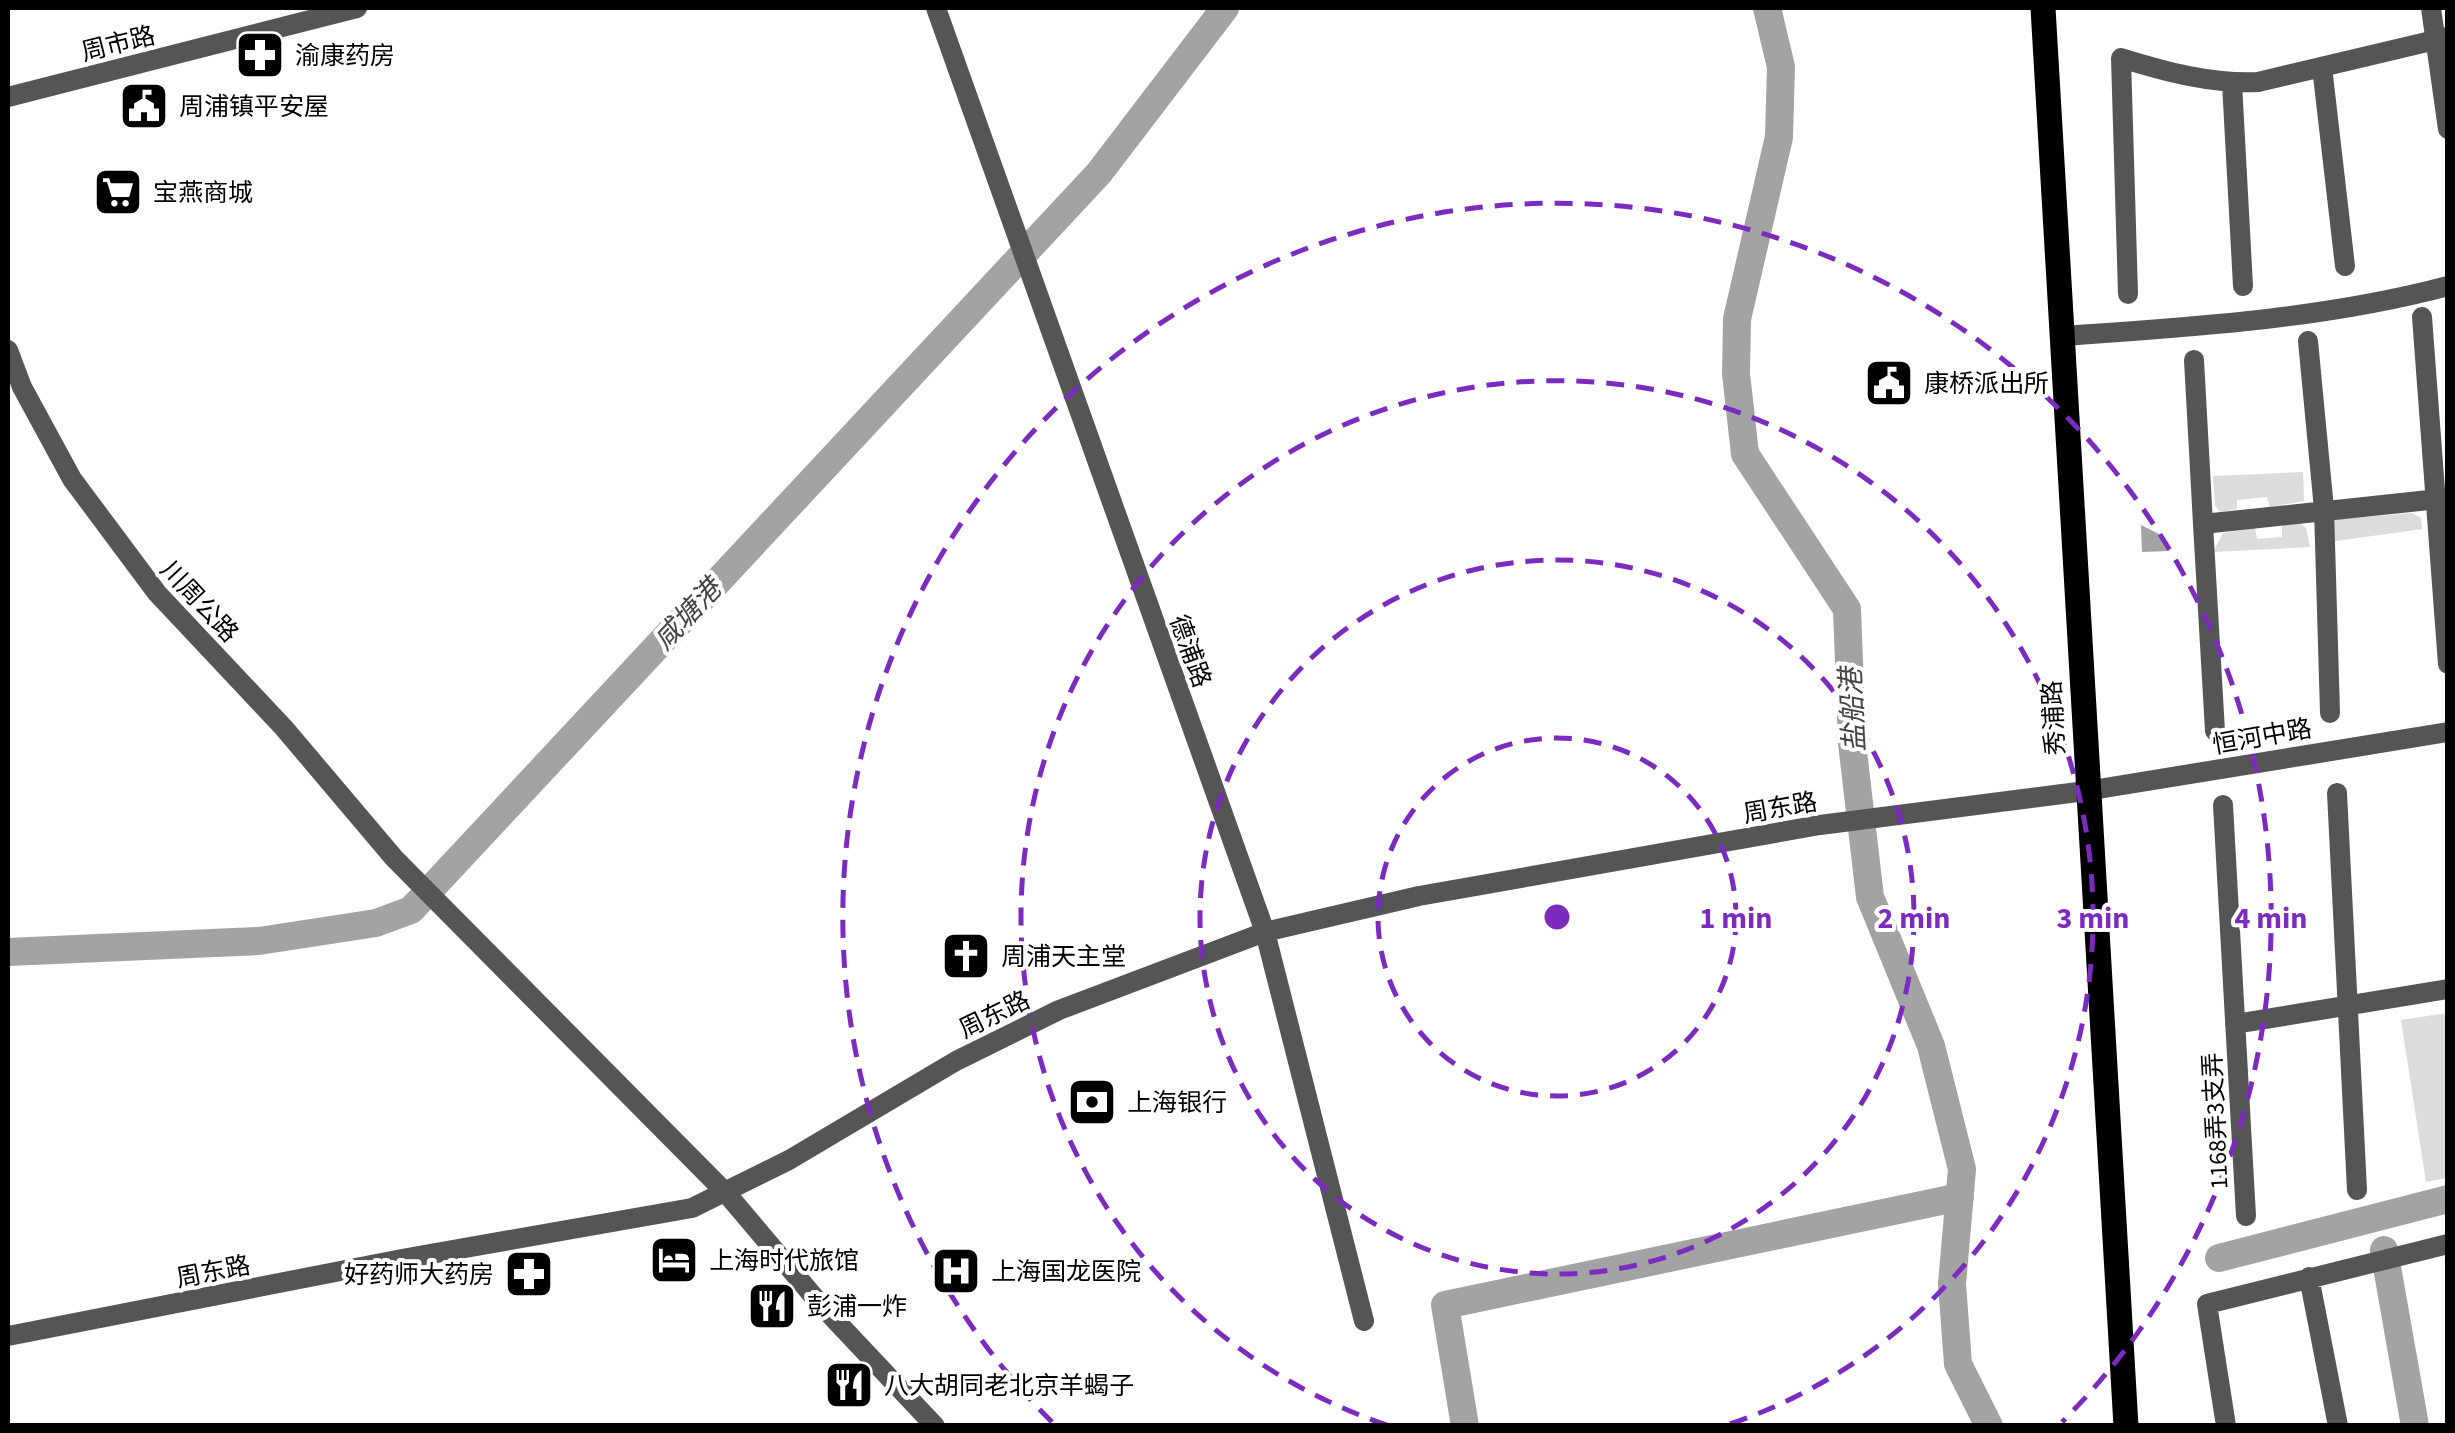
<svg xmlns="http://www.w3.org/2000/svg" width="2455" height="1433" font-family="'Source Sans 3','Noto Sans SC',sans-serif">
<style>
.green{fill:#dcdcdc}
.water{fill:#a3a3a3}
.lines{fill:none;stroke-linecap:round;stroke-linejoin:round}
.river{stroke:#a3a3a3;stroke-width:28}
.minor{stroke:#555;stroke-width:20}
.major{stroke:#000;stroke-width:25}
.ring{fill:none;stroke:#7b2cbf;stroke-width:5;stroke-dasharray:18 12}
.labels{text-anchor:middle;stroke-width:8;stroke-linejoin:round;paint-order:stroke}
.street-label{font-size:25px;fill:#000;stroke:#fff}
.poi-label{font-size:25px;fill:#000;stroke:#fff;text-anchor:start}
.water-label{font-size:28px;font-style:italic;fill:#444;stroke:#fff}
.centre{fill:#7b2cbf;stroke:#fff;stroke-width:5}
.ring-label{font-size:30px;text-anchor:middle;font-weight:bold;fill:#7b2cbf;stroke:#fff;stroke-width:8;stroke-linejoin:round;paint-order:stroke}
</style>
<rect width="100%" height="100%" fill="#fff"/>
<!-- green -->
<path class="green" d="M 2303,472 L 2304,501 L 2270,507 L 2267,497 L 2237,500 L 2237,509 L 2220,512 L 2215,506 L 2213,476 Z
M 2412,513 L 2421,518 L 2422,529 L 2329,542 L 2331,520 Z
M 2282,524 L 2301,524 L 2306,528 L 2310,547 L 2213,552 L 2223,533 L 2255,528 L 2257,539 L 2282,537 Z
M 2447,1013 L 2447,1178 L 2426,1182 L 2401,1020 Z"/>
<!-- water -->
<path class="water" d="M 2141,525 L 2163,536 L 2170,551 L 2142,552 Z"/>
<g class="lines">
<!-- river -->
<path class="river" d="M 1767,8 L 1781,67 L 1779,137 L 1737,319 L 1736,374 L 1745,454 L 1847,609 L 1852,743 L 1870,897 L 1931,1046 L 1962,1169 L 1952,1284 L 1958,1364 L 1989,1426
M 8,952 L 259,941 L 376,923 L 411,910 L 1099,173 L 1225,8
M 2384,1250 L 2415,1426
M 2219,1258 L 2448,1199
M 1465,1426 L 1445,1305 L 1960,1197"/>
<!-- minor -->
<path class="minor" d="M 936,8 L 1265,932 L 1364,1321
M 2431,8 L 2448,129
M 2322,67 L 2345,266
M 2232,83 L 2243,286
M 8,97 L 357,8
M 2128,294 L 2121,58 C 2166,72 2211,84 2258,82 L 2448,37
M 2422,317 L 2448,664
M 2064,336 C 2191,327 2324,319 2448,286
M 2308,341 L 2324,509 L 2330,713
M 8,350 L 22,387 L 72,479 L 157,593 L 284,728 L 394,858 L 727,1194 L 820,1304 L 935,1426
M 2194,360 L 2203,524
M 2215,731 L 2203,524 L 2448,498
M 2337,793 L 2357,1190
M 2223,805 L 2246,1216
M 2235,1024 L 2448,989
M 2309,1277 L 2338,1426
M 8,1336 L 402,1259 L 692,1208 L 789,1160 L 956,1061 L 1059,1010 L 1265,932 L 1419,896 L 1820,825 L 2086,791 L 2448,732
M 2226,1426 L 2207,1304 L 2448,1244"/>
<!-- major -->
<path class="major" d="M 2043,8 L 2126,1426"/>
</g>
<!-- distance rings -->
<g class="ring">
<circle cx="1557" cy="917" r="179"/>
<circle cx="1557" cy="917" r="357"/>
<path d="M1387 1425A536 536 0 1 1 1727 1425"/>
<path d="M1052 1422A714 714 0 1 1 2062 1422"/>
</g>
<!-- icons -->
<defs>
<g id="pharmacy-square" transform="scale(2.5)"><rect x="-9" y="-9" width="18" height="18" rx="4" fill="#000" stroke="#fff"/><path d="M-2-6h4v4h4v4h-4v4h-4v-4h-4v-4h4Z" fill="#fff"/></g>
<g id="civic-square" transform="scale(2.5)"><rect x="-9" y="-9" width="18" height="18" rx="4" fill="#000" stroke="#fff"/><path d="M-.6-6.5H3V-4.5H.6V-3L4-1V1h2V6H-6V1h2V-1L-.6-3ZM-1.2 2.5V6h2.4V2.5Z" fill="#fff"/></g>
<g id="supermarket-square" transform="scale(2.5)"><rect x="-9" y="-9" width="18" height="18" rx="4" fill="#000" stroke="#fff"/><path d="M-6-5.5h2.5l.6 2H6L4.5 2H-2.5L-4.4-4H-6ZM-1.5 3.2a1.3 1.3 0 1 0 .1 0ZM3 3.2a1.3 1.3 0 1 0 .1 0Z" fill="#fff"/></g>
<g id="church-square" transform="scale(2.5)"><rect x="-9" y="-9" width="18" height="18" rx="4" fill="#000" stroke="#fff"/><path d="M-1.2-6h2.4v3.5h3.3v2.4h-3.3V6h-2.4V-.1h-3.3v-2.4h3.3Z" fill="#fff"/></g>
<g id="bank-square" transform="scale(2.5)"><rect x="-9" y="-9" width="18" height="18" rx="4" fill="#000" stroke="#fff"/><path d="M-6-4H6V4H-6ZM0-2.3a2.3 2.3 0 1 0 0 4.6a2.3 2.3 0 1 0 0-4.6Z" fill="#fff"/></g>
<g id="hotel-square" transform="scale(2.5)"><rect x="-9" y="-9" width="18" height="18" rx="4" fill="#000" stroke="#fff"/><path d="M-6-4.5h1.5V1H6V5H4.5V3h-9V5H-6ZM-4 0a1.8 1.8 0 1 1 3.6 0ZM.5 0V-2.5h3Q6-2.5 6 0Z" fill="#fff"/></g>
<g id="hospital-square" transform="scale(2.5)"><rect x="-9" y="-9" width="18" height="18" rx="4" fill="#000" stroke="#fff"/><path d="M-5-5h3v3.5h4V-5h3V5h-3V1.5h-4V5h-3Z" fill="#fff"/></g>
<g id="restaurant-square" transform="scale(2.5)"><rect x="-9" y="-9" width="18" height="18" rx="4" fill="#000" stroke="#fff"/><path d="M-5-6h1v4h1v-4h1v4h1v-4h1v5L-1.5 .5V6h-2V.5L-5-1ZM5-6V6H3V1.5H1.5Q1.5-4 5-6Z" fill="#fff"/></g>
</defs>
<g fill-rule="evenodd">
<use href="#pharmacy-square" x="260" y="55"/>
<use href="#civic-square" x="144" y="106"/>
<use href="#supermarket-square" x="118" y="192"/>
<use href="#civic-square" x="1889" y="383"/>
<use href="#church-square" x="966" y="956"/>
<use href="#bank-square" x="1092" y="1102"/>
<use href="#hotel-square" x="674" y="1260"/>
<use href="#hospital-square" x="956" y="1271"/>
<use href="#pharmacy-square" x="529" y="1274"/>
<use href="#restaurant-square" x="772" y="1306"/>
<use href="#restaurant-square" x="849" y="1385"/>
</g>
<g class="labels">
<!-- street labels -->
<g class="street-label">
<text transform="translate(118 43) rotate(-14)" y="9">周市路</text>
<text transform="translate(200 601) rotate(47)" y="9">川周公路</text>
<text transform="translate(1191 651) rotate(70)" y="9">德浦路</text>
<text transform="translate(2053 718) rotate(-93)" y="9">秀浦路</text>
<text transform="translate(2262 736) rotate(-10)" y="9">恒河中路</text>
<text transform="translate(1780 807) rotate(-10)" y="9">周东路</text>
<text transform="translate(994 1014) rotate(-26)" y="9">周东路</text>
<text transform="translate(2215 1121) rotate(-93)" y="9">1168弄3支弄</text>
<text transform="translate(213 1271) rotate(-11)" y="9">周东路</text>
</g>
<!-- poi labels -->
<g class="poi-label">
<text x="295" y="64">渝康药房</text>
<text x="179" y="115">周浦镇平安屋</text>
<text x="153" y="201">宝燕商城</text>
<text x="1924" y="392">康桥派出所</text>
<text x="1001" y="965">周浦天主堂</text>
<text x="1127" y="1111">上海银行</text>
<text x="709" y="1269">上海时代旅馆</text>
<text x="991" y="1280">上海国龙医院</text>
<text x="494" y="1283" text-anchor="end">好药师大药房</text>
<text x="807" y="1315">彭浦一炸</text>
<text x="884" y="1394">八大胡同老北京羊蝎子</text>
</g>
<!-- water labels -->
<g class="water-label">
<text transform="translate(687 614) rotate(-47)" y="10">咸塘港</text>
<text transform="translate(1852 710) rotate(-93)" y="10">盐船港</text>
</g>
</g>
<circle cx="1557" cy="917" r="15" class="centre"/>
<g class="ring-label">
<text x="1736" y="928">1 min</text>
<text x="1914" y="928">2 min</text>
<text x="2093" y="928">3 min</text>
<text x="2271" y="928">4 min</text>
</g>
<!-- border -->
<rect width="2455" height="1433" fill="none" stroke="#000000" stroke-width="20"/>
</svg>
